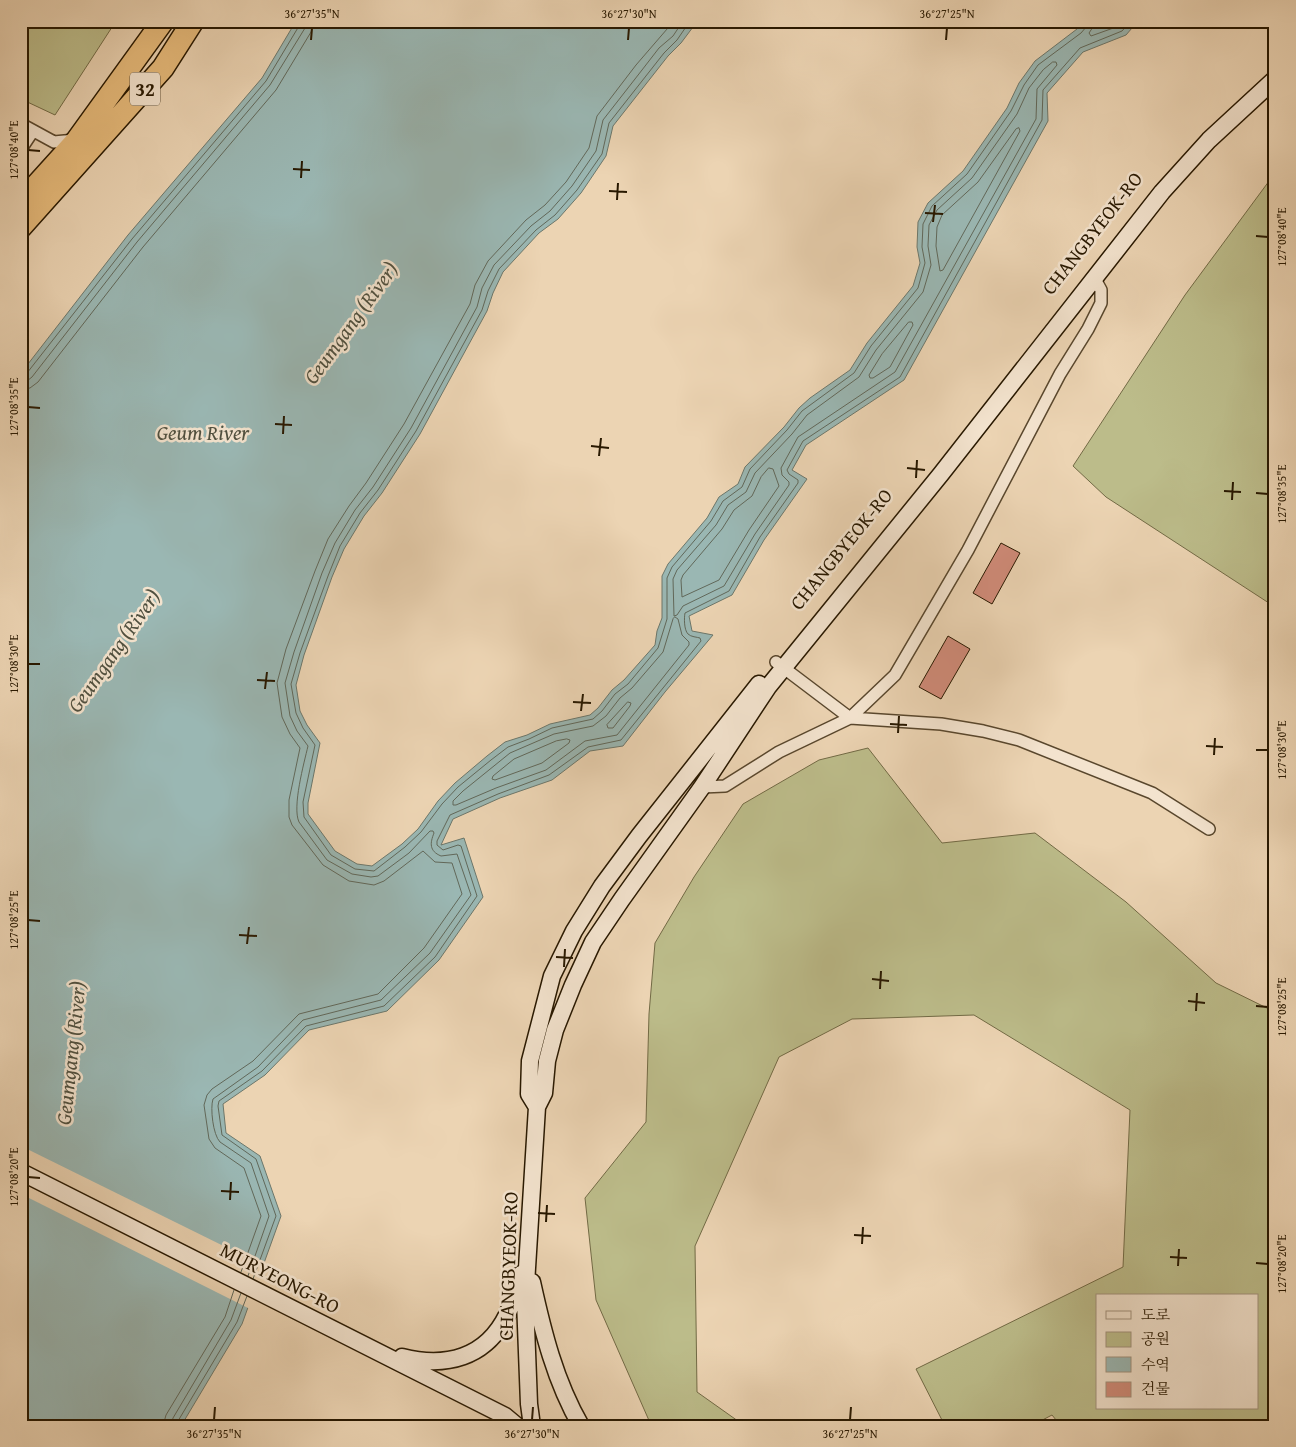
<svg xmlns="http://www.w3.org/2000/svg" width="1296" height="1447" font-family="'Gentium Book Plus','Noto Serif KR',serif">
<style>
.green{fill:#bcbc8a;stroke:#726a45;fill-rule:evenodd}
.water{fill:#9ab7b3;stroke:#6c776b}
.pier{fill:#ecd4b3}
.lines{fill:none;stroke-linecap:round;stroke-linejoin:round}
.shore{stroke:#61685a;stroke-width:1}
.building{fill:#d08b79;stroke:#281800}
.street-casing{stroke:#59472d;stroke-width:14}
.secondary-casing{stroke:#281800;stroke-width:19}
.highway-casing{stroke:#281800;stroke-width:24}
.street{stroke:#f3e3ce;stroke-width:11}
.secondary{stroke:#f3e3ce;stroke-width:16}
.highway{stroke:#e6ba7a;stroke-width:21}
.ticks{fill:none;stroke:#281800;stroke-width:2}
.labels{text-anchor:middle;stroke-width:5;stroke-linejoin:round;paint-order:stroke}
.shield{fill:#f3e3ce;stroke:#65553e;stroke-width:1}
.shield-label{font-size:19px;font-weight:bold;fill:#281800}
.street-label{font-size:20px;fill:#281800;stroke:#f3e3ce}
.water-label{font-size:21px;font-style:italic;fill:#50503f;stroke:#f3e3ce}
.neatline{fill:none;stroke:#281800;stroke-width:2}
.ticks-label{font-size:12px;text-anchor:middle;fill:#281800}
</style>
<rect width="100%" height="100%" fill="#ecd4b3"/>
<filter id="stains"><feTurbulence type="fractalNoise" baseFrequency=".004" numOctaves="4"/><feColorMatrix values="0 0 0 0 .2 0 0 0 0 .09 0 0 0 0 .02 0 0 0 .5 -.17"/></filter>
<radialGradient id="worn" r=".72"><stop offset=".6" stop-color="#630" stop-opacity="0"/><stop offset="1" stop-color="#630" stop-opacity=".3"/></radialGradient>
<!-- green -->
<path class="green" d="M 21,21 L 116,21 L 55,115 L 21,99 Z
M 1275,173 L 1275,607 L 1106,497 L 1073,466 L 1185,295 Z
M 868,748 L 942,843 L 1035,833 L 1126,902 L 1216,983 L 1275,1012 L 1275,1426 L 1061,1426 L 1052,1415 L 1031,1426 L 945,1426 L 916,1369 L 1123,1267 L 1130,1110 L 974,1015 L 852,1019 L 779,1057 L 695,1246 L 697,1392 L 745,1426 L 651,1425 L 596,1300 L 585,1198 L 646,1122 L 649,1014 L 655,943 L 694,877 L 743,804 L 819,760 ZM 1097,1296 L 1257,1296 L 1257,1408 L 1097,1408 Z"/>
<!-- water -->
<path class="water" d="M 296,21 L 695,21 L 693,27 L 681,43 L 668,56 L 613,126 L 606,156 L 581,193 L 558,219 L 539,233 L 503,272 L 493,293 L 487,311 L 420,434 L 382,493 L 364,516 L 344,549 L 332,577 L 304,655 L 296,685 L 300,711 L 307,725 L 320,743 L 308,803 L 308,814 L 335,851 L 357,864 L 372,866 L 402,844 L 418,829 L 438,801 L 455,783 L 487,756 L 505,742 L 527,735 L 550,724 L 590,715 L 598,708 L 612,690 L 624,680 L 655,645 L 657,631 L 662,618 L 662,576 L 668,564 L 707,518 L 719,497 L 738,484 L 745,467 L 784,427 L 799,408 L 810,398 L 850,370 L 867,343 L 913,286 L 920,263 L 917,247 L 918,222 L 928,203 L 963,171 L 1007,108 L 1019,83 L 1035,61 L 1077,29 L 1084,21 L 1138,21 L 1126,35 L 1083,52 L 1047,93 L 1048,121 L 904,380 L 806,445 L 792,470 L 807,479 L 764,540 L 732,595 L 689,616 L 692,631 L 713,635 L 665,692 L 623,746 L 590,751 L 552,780 L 500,798 L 453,819 L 441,845 L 464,838 L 483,897 L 439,960 L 387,1011 L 309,1030 L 265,1075 L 223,1104 L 226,1133 L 260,1156 L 281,1216 L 242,1324 L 181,1426 L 21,1426 L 21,373 L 128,235 L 262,78 Z"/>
<!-- pier -->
<path class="pier" d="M 21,1146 L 266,1267 L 250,1309 L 21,1194 Z"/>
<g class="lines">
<!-- shore -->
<path class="shore" d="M 690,21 L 677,40 L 664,53 L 609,123 L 602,154 L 577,190 L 555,215 L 536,230 L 499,269 L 488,291 L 482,310 L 416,431 L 378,490 L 360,513 L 340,546 L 328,576 L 300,653 L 291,684 L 296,713 L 303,728 L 315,745 L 303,802 L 304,817 L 331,855 L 355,869 L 374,871 L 405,847 L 421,832 L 442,804 L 458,787 L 491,760 L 508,747 L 529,739 L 552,728 L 593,719 L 602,711 L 615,694 L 628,684 L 658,648 L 667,619 L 667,578 L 672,567 L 711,521 L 723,501 L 742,487 L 750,469 L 787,430 L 802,411 L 854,373 L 871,346 L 918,288 L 925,263 L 922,247 L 923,224 L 932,206 L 967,174 L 1011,111 L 1024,85 L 1038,65 L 1081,33 L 1087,26 L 1087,21
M 1094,21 L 1093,27 L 1089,33 L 1091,36 L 1119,26 L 1123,21
M 1053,62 L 1056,62 L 1057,65 L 1037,89 L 1036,119 L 895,372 L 798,437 L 781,468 L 782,475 L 789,482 L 789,485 L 755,534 L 724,586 L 683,606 L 677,615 L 674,616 L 673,579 L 677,570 L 716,525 L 728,505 L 746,492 L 755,473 L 792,434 L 807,415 L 859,377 L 876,350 L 923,292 L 931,265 L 928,246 L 929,225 L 937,210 L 972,178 L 1017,114 L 1029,88 L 1043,70 Z
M 1019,128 L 1020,131 L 943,270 L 940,271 L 936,246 L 937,227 L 942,215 L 978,182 L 1016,129 Z
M 909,322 L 912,322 L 913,325 L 890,367 L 873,378 L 870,378 L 869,375 L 882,354 Z
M 21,375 L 27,373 L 132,239 L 266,81 L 299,26 L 300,21
M 21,381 L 27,381 L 32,377 L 137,242 L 270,85 L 305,28 L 306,21
M 21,389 L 30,388 L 38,382 L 143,247 L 276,90 L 311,32 L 314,21
M 769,468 L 773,469 L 779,486 L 749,530 L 719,580 L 682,597 L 681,580 L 683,575 L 722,529 L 734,510 L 752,496 L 761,477 Z
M 675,617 L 678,619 L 682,635 L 689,642 L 689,645 L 617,735 L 585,741 L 546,770 L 496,788 L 456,805 L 453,805 L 453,801 L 463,791 L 510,753 L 554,734 L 593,726 L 606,716 L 620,698 L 632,688 L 663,652 L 673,619 Z
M 628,702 L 631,703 L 630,706 L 613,728 L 608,728 L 607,725 Z
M 567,739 L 570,740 L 569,743 L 542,763 L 495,780 L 492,779 L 493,776 L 514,759 L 556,741 Z
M 241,1272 L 261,1216 L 244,1168 L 215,1148 L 209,1139 L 204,1105 L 207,1095 L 212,1089 L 253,1061 L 299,1014 L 378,994 L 424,948 L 462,894 L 452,863 L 435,862 L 423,851 L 384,881 L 374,885 L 349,881 L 323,865 L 292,825 L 289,817 L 289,800 L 300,748 L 290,734 L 282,717 L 277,683 L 286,649 L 315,571 L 328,539 L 349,506 L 366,483 L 404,424 L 470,304 L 475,285 L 488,261 L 526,220 L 545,205 L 566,182 L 589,148 L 597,116 L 636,65 L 674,21
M 248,1276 L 269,1216 L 251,1163 L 220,1142 C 213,1135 210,1108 213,1099 L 258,1067 L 303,1020 L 381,1000 L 430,953 L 471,895 L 457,854 L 441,856 C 429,851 430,843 434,833 L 433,831 L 430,831 L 409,853 L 378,876 L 371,877 L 352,874 L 327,860 L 299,822 C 292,807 304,763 308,746 L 297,731 L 290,716 L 285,683 L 294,652 L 322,573 L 335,543 L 355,510 L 373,487 L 411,428 L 477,307 L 482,288 L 494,265 L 531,226 L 550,211 L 572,186 L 596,151 L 603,120 L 642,70 L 659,48 L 673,36 L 683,21
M 253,1279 L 276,1216 L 256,1159 L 222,1135 L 218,1106 L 219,1101 L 262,1071 L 306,1026 L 384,1006 L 435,957 L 477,896 L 461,846 L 458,845 L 443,850 L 437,845 L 437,841 L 450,815 L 498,794 L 549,775 L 588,747 L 621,740 L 701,641 L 700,638 C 697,637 691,637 688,634 C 684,630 684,618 685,613 L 729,591 L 760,537 L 798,483 L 798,480 L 789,474 L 787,470 L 803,441 L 900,377 L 1042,120 L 1043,90 L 1080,48 L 1122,31 L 1131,21
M 163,1426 L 166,1415 L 225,1317 L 234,1290
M 171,1426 L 173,1418 L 231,1320 L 241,1293
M 177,1426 L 178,1421 L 237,1322 L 247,1296"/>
</g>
<!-- building -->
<path class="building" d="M 1001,543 L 1020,553 L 992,604 L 973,593 Z
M 948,636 L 970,649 L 941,699 L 919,687 Z"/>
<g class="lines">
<!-- street casing -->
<g class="street-casing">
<path id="street" d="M 21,124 L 54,142 L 75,140
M 21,149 L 33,131
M 776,662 L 850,718 L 941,724 L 983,731 L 1019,740 L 1152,793 L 1209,829
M 702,787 L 725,786 L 779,752 L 850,718 L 895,675 L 968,550 L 1060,374 L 1088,329 L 1101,303 L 1101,290 L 1095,279"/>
</g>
<!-- secondary casing -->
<g class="secondary-casing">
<path id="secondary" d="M 537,1107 L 529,1094 L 530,1061 L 552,976 L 574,931 L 602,886 L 639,836 L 759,684
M 21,1172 L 505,1416 L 517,1426
M 532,1282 C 543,1332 555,1381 581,1426
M 402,1357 C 446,1368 486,1358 507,1315 C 513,1302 517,1287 521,1274
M 532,1426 L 529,1404 L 525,1300 L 537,1107 L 544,1093 L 547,1061 L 555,1030 L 573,985 L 593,942 L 622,899 L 702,787 L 768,687 L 941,474 L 1162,192 L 1209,140 L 1275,79"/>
</g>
<!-- highway casing -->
<g class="highway-casing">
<path id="highway" d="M 21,202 L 77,140 L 163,21
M 21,227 L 163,68 L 193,21"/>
</g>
<!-- street -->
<use href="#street" class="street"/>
<!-- secondary -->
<use href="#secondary" class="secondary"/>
<!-- highway -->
<use href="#highway" class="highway"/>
</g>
<!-- ticks -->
<path class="ticks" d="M 311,40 L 312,28M 628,40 L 629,28M 946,40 L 947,28M 28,150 L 40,151M 293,169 L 310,170M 301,178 L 302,161M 609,191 L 627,192M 617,200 L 618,183M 925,213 L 943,214M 933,222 L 935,205M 1256,236 L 1268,237M 28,407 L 40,408M 275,424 L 292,425M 283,434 L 284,416M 591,446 L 609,448M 599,456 L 601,438M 907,468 L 925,470M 916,478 L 917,460M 1224,491 L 1241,492M 1256,493 L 1268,494M 1232,500 L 1233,482M 28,664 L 40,664M 257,680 L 275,681M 265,689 L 267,672M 573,702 L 591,703M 581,711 L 583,694M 890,724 L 907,725M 898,733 L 899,716M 1206,746 L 1223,747M 1256,750 L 1268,750M 1214,755 L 1215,738M 28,920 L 40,921M 239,935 L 257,936M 247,944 L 249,927M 556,957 L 573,958M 564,967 L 565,949M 872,979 L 889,981M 880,989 L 881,971M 1188,1001 L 1205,1003M 1256,1006 L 1268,1007M 1196,1011 L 1197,993M 28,1177 L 40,1178M 221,1191 L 239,1192M 230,1200 L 231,1182M 538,1213 L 555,1214M 546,1222 L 547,1205M 854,1235 L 871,1236M 862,1244 L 863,1227M 1170,1257 L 1187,1258M 1256,1263 L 1268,1264M 1178,1266 L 1179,1249M 214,1420 L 215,1407M 532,1420 L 533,1407M 850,1420 L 851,1407"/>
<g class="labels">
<!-- shield labels -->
<rect class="shield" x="130" y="72.5" width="30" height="33" rx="4"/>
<g class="shield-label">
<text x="145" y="96">32</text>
</g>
<!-- street labels -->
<g class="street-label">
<text transform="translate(1092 233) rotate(-52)" y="7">CHANGBYEOK-RO</text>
<text transform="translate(841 549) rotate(-51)" y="7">CHANGBYEOK-RO</text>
<text transform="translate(508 1266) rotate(-88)" y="7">CHANGBYEOK-RO</text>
<text transform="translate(280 1278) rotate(27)" y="7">MURYEONG-RO</text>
</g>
<!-- water labels -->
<g class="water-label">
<text transform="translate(351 323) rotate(-54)" y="7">Geumgang (River)</text>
<text x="203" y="440">Geum River</text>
<text transform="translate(114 651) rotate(-55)" y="7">Geumgang (River)</text>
<text transform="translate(71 1053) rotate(-84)" y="7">Geumgang (River)</text>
</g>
</g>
<!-- margin -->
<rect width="1296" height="1447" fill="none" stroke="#ecd4b3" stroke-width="55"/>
<!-- legend -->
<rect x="1096" y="1294" width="162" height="115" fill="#f3e3ce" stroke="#a2927c"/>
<rect x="1106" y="1311" width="25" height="8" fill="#f3e3ce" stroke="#a2927c"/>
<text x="1141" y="1320" font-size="15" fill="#281800">도로</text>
<rect x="1106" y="1332" width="25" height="15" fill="#bcbc8a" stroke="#a2927c"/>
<text x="1141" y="1344" font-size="15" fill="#281800">공원</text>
<rect x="1106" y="1357" width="25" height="15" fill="#9ab7b3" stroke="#a2927c"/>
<text x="1141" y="1370" font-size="15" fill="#281800">수역</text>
<rect x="1106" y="1382" width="25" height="15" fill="#d08b79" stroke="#a2927c"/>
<text x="1141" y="1394" font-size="15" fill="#281800">건물</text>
<rect x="28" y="28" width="1240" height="1392" class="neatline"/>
<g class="ticks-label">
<text x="312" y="18">36°27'35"N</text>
<text x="629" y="18">36°27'30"N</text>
<text x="947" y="18">36°27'25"N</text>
<text transform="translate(14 150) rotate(-90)" y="4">127°08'40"E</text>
<text transform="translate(1282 237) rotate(-90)" y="4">127°08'40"E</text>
<text transform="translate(14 407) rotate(-90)" y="4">127°08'35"E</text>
<text transform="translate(1282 494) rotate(-90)" y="4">127°08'35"E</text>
<text transform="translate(14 664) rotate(-90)" y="4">127°08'30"E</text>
<text transform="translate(1282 750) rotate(-90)" y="4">127°08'30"E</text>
<text transform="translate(14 920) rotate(-90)" y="4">127°08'25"E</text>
<text transform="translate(1282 1007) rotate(-90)" y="4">127°08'25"E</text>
<text transform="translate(14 1177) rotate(-90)" y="4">127°08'20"E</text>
<text transform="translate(1282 1264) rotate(-90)" y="4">127°08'20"E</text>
<text x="214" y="1438">36°27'35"N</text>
<text x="532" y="1438">36°27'30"N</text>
<text x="850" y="1438">36°27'25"N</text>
</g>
<rect width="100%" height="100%" filter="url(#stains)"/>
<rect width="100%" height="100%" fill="url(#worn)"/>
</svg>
